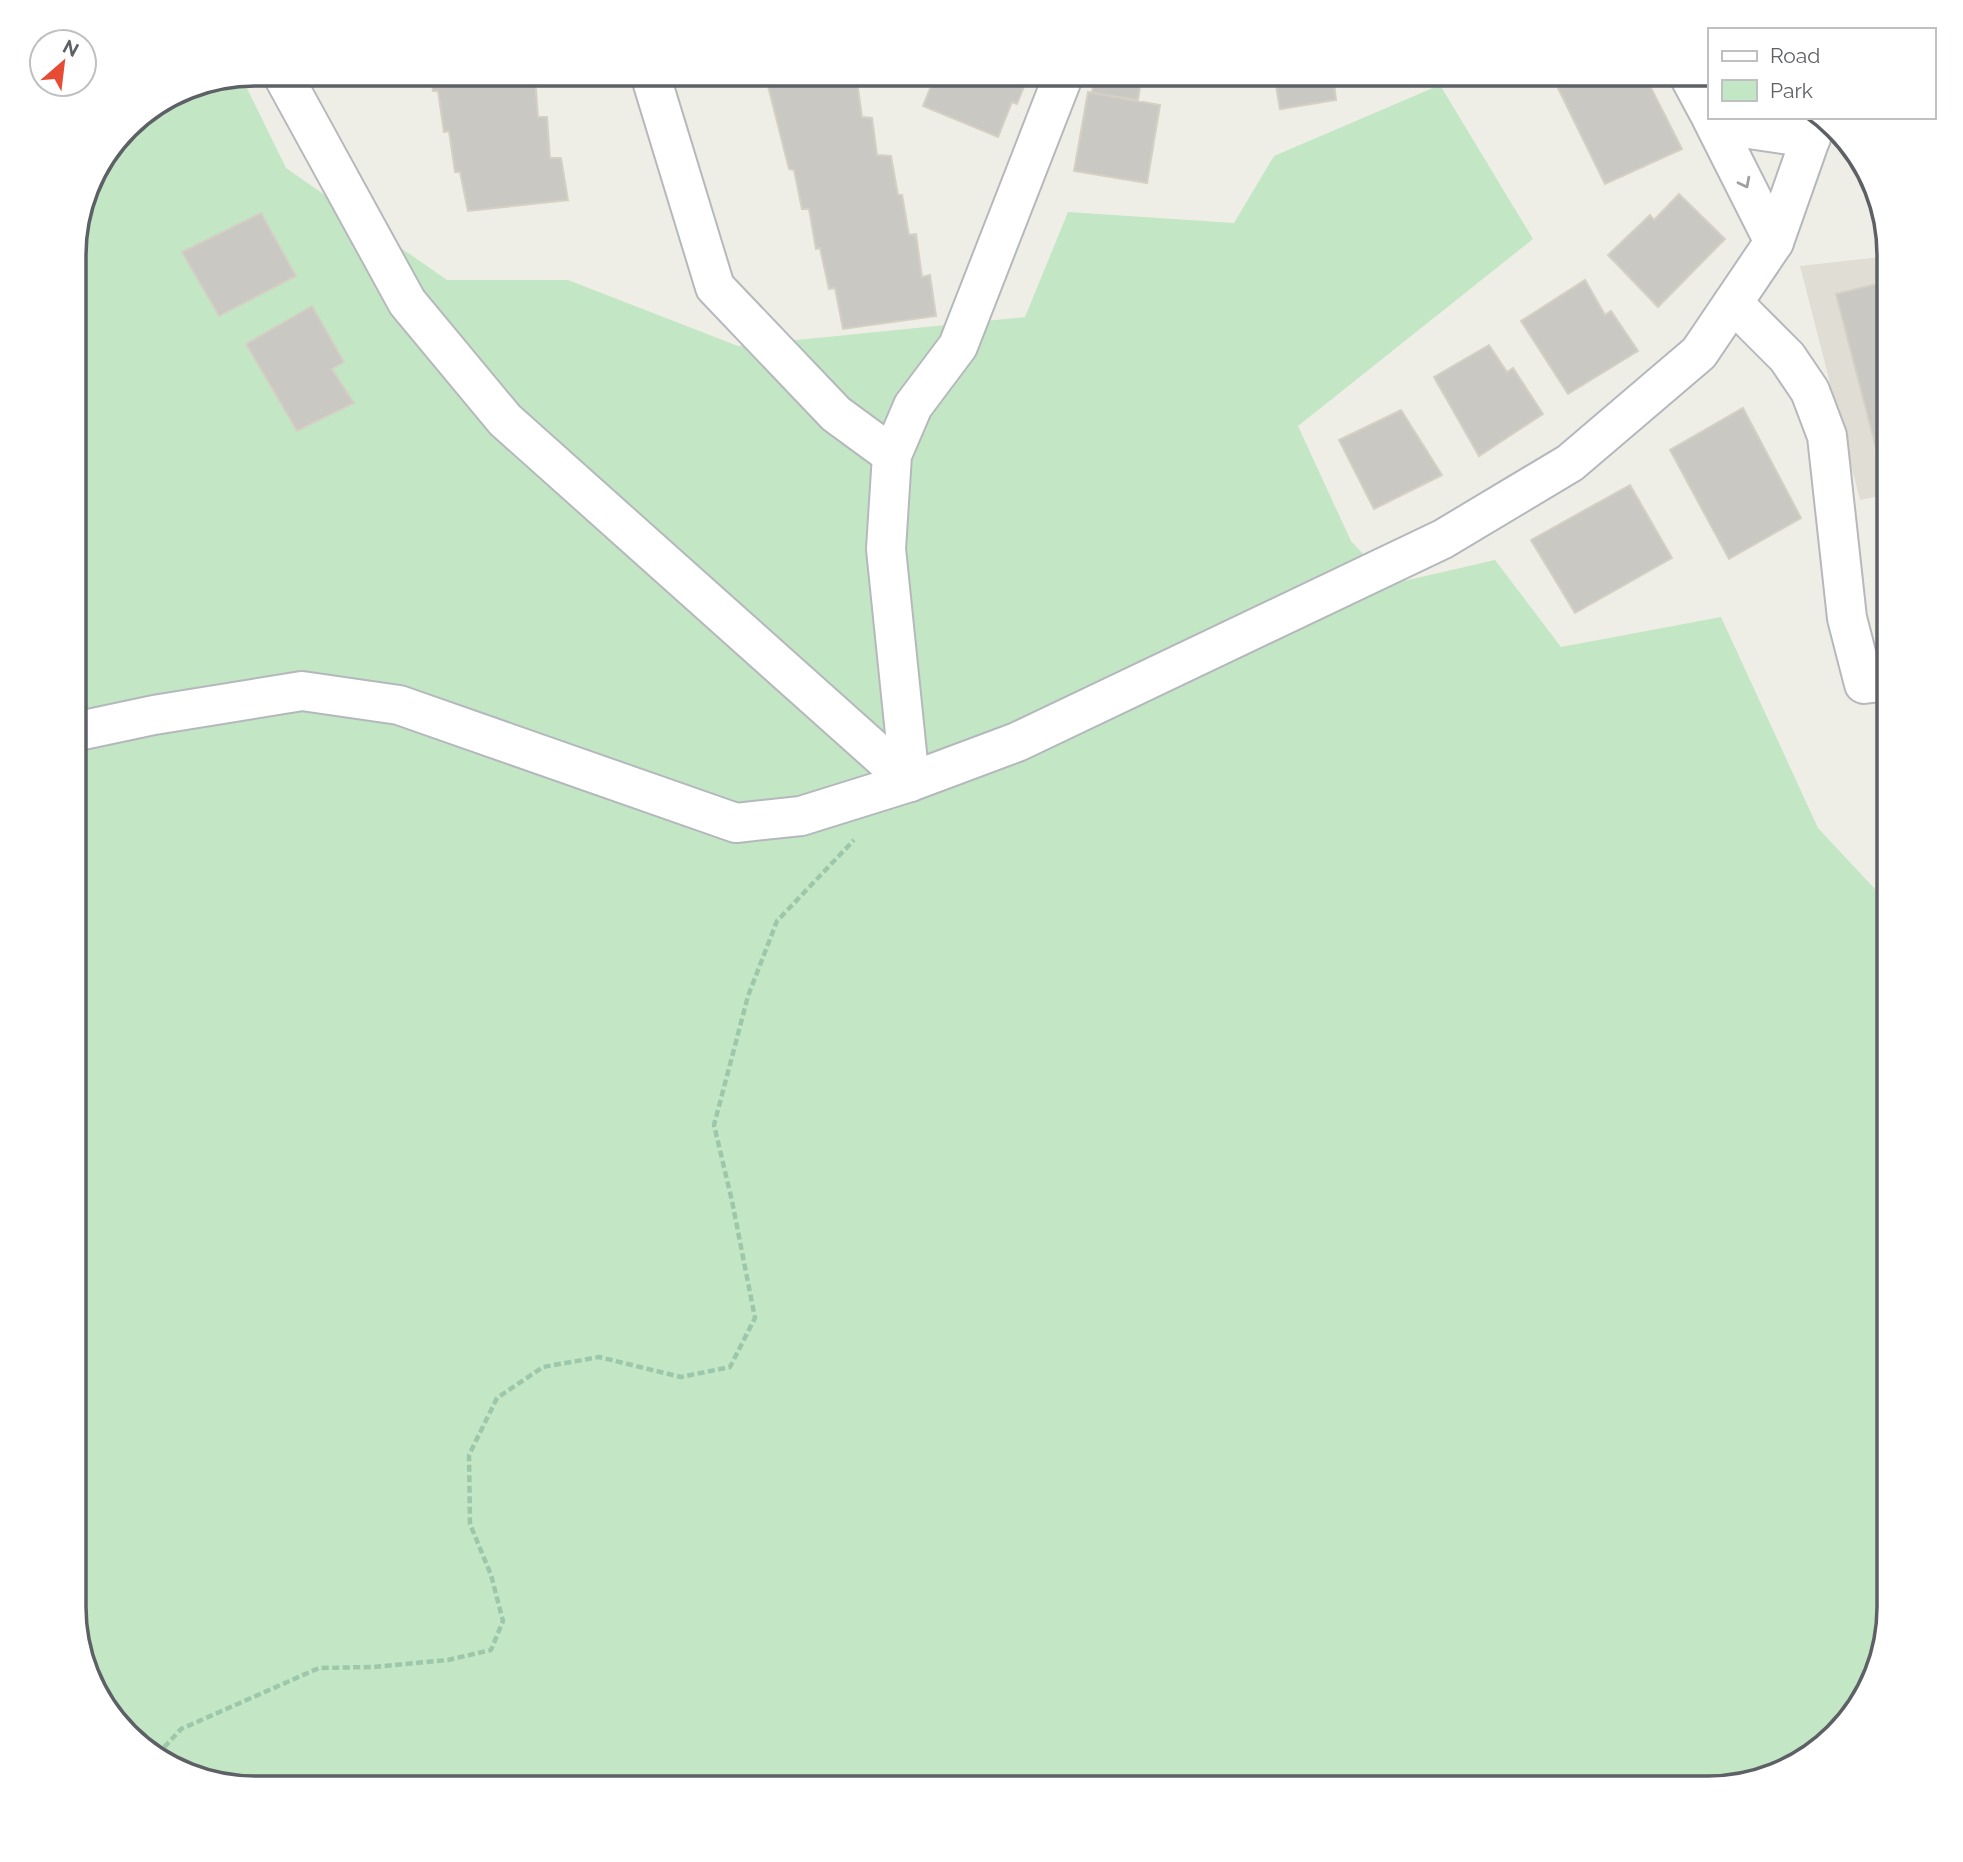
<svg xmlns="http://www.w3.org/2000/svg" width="1963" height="1862" font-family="Raleway,sans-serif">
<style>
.education{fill:#dfddd4}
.green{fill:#c3e6c5}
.building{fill:#cac8c3;stroke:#d4d0c4;stroke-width:2}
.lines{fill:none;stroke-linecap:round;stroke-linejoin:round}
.street-casing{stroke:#b6b8bc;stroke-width:42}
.secondary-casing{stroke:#b4b8bd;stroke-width:42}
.path{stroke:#9cc7ab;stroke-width:4.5;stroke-dasharray:7 3.5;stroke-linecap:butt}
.street{stroke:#fff;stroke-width:38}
.secondary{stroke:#fff;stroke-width:38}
.oneway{stroke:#9ea0a3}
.rim{fill:none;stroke:#5d6166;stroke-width:3.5}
</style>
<rect width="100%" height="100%" fill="#efeee6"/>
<!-- education -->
<path class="education" d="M 1889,256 L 1889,494 L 1860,500 L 1800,266 Z"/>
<!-- green -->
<path class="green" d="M 241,76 L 286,168 L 447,280 L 568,280 L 738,346 L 1025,317 L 1068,212 L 1234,223 L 1274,156 L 1440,85 L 1533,239 L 1298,426 L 1351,541 L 1391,584 L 1495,560 L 1561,647 L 1721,617 L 1818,828 L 1889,904 L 1889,1607 L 1876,1677 L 1836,1736 L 1778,1775 L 1720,1788 L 255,1788 L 185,1775 L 126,1735 L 87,1677 L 74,1619 L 74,243 L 92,174 L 135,119 L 186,87 Z"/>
<!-- building -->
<path class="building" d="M 431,74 L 528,74 L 528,78 L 535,78 L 538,117 L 547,117 L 550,158 L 561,158 L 568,200 L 468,211 L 460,172 L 455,172 L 449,131 L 444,132 L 438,91 L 433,91 Z
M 765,74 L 856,74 L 862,117 L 872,118 L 877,155 L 891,156 L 898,195 L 902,195 L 909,235 L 916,234 L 922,277 L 930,275 L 936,316 L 843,329 L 835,288 L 829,289 L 820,248 L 816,249 L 809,209 L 802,209 L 794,170 L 789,169 Z
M 936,74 L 1029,74 L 1017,104 L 1012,102 L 998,137 L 923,106 Z
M 1095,74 L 1142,74 L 1138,100 L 1092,93 Z
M 1274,74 L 1333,74 L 1336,100 L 1280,109 Z
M 1556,74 L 1644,74 L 1682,149 L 1605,184 L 1552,76 Z
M 1088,92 L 1160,105 L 1147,183 L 1074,171 Z
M 1679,194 L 1725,239 L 1658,307 L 1608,255 L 1650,215 L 1654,220 Z
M 261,213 L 296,276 L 219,316 L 182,252 Z
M 1585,280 L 1605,315 L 1611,311 L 1638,351 L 1568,394 L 1521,321 Z
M 1889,281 L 1889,465 L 1881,467 L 1836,294 Z
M 312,306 L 344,362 L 332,369 L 354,403 L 297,431 L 246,344 Z
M 1489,345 L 1507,372 L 1513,368 L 1543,414 L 1479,456 L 1434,377 Z
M 1743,408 L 1801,518 L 1729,559 L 1670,450 Z
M 1401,410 L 1442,475 L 1374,509 L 1339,440 Z
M 1630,485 L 1672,558 L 1575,613 L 1531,540 Z"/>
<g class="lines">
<!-- street casing -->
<g class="street-casing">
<path id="street" d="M 282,74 L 407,302 L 505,420 L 910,782
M 650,74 L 715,287 L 836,414 L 892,455
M 1688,74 L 1709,113
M 1711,117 L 1774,242
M 1715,124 L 1811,138
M 1733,303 L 1787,357 L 1810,391 L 1827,436 L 1847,618 L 1864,684 L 1889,681
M 910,782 L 886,549 L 892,455 L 913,406 L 958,346 L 1064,74"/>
</g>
<!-- secondary casing -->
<g class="secondary-casing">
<path id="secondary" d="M 74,732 L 154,715 L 302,691 L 399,705 L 736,823 L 801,816 L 910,782 L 1017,742 L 1443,539 L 1570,463 L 1699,353 L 1774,242 L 1818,117"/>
</g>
<!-- path -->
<path class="path" d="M 157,1755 L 181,1729 L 319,1668 L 373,1667 L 448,1660 L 491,1650 L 503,1621 L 491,1575 L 470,1524 L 469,1455 L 497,1398 L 543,1367 L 599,1357 L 681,1377 L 730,1367 L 755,1318 L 732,1201 L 714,1125 L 748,996 L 777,921 L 854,840"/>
<!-- street -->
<use href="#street" class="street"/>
<!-- secondary -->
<use href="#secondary" class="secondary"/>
</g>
<!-- one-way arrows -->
<defs><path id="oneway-chevron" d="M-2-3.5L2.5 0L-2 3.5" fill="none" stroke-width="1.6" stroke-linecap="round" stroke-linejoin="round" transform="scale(1.75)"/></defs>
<use class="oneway" href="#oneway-chevron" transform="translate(1745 183) rotate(63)"/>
<!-- crop -->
<path d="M0 0H1963V1862H0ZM255 86H1708A169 169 0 0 1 1877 255V1607A169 169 0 0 1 1708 1776H255A169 169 0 0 1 86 1607V255A169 169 0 0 1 255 86Z" fill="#fff" fill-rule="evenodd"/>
<path class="rim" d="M255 86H1708A169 169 0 0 1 1877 255V1607A169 169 0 0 1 1708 1776H255A169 169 0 0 1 86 1607V255A169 169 0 0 1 255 86Z"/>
<!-- legend -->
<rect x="1708" y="28" width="228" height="91" fill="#ffffff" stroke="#bec0c2" stroke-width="2"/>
<rect x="1722" y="51" width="35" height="10" fill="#ffffff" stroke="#bec0c2" stroke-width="2"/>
<text x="1770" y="63" font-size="21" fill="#5d6166">Road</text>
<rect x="1722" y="80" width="35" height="21" fill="#c3e6c5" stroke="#bec0c2" stroke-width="2"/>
<text x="1770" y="98" font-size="21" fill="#5d6166">Park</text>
<!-- north arrow -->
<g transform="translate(63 63) rotate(28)"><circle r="33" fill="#ffffff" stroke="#bec0c2" stroke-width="2"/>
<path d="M0-5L12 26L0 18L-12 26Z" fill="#e74b34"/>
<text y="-10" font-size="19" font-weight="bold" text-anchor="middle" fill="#5d6166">N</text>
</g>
</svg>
